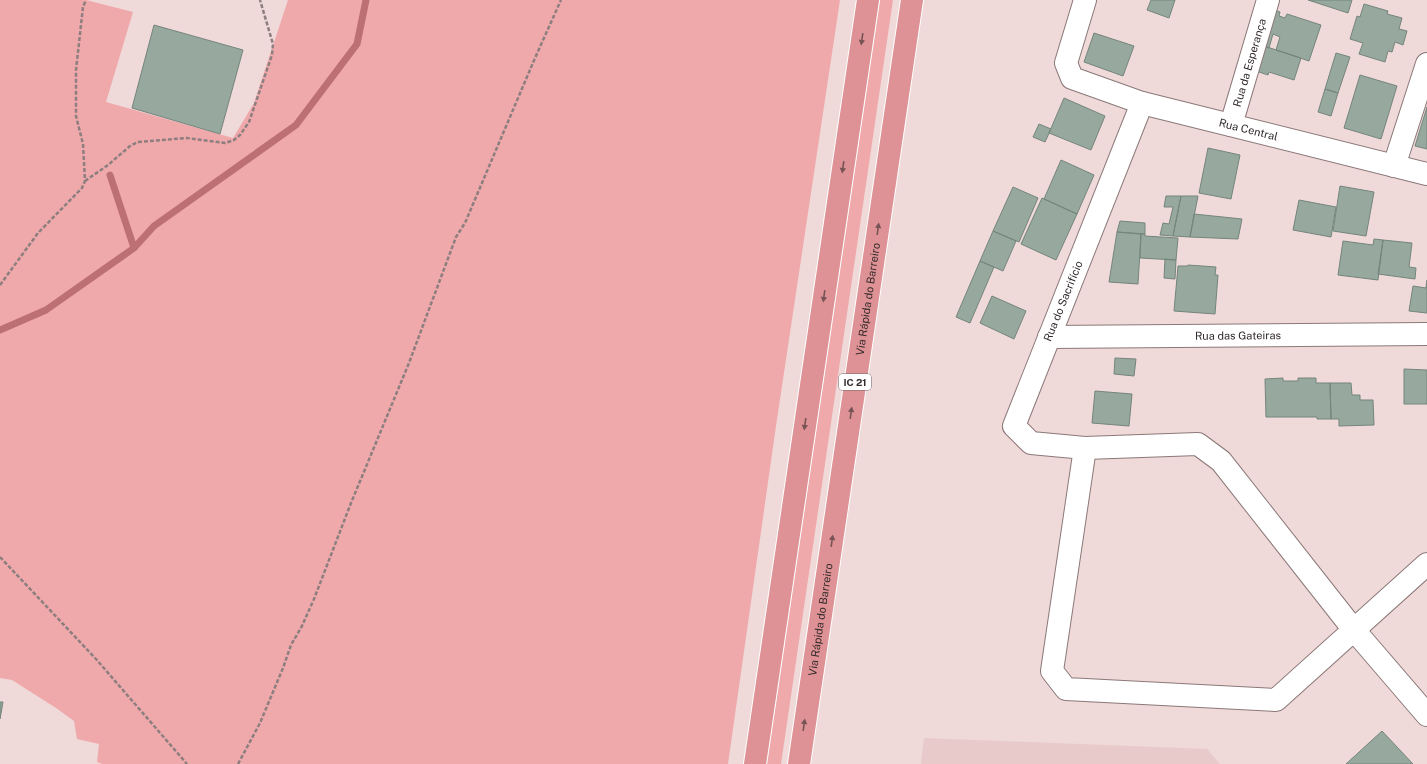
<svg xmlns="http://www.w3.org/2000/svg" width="1427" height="764" font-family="'Public Sans',sans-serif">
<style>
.built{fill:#e8caca}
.green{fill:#f0a9ab}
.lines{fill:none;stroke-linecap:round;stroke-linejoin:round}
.stream{stroke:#bc7073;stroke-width:7}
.building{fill:#97a99f;stroke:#74857c}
.street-casing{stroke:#8b7878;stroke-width:24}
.highway-casing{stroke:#fff;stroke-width:24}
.path{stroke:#8d7e7f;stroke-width:2.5;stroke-dasharray:4 2;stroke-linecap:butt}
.street{stroke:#fff;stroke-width:22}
.highway{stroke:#df9295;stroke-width:22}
.oneway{fill:#775355}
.labels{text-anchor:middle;stroke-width:3;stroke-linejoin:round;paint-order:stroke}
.shield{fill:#fff;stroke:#6f696a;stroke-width:1}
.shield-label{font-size:10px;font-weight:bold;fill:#31292a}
.street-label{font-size:11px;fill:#31292a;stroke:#fff}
</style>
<rect width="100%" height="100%" fill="#efd9d9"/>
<!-- built -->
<path class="built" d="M 924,738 L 1207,749 L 1220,764 L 921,764 Z"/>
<!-- green -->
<path class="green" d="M 0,0 L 86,0 L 133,12 L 106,102 L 233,138 L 254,103 L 288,0 L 840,0 L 776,426 L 728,764 L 102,764 L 97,762 L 99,744 L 77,739 L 74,721 L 56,708 L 12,680 L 0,678 Z
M 880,0 L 893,0 L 781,764 L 767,764 Z"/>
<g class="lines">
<!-- stream -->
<path class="stream" d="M 110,175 L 134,248
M 0,330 L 46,310 L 134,248 L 154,226 L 296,125 L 357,44 L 366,0"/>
</g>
<!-- building -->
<path class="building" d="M 1151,0 L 1175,0 L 1169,18 L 1147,10 Z
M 1308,0 L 1352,0 L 1348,13 Z
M 1364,4 L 1388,11 L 1387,14 L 1402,18 L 1399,29 L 1407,31 L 1403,45 L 1395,42 L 1392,52 L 1388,51 L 1385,62 L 1359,54 L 1363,43 L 1350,39 L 1357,16 L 1360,17 Z
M 1275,10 L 1280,12 L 1279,16 L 1285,18 L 1287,14 L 1321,25 L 1309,61 L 1276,50 L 1280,37 L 1273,34 L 1269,48 L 1263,46 Z
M 154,25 L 243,50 L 220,134 L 132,108 Z
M 1094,33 L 1134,46 L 1123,76 L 1084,62 Z
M 1264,46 L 1301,58 L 1294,80 L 1269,72 L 1268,75 L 1256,71 Z
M 1336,53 L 1350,57 L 1338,93 L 1325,89 Z
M 1360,75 L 1397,86 L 1381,139 L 1344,128 Z
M 1325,89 L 1338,93 L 1331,116 L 1318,112 Z
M 1064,98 L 1105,116 L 1091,150 L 1049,133 Z
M 1427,107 L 1427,149 L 1415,146 Z
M 1039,124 L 1051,129 L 1045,142 L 1033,137 Z
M 1208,148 L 1240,155 L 1231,199 L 1199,193 Z
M 1061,160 L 1094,175 L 1077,214 L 1044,199 Z
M 1340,186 L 1374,192 L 1366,236 L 1333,231 Z
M 1013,187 L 1038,198 L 1019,242 L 993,231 Z
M 1166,196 L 1181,196 L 1173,236 L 1160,235 L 1163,223 L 1169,224 L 1173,207 L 1164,207 Z
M 1181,196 L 1198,196 L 1190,237 L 1173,236 Z
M 1042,198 L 1077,214 L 1056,260 L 1021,244 Z
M 1299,200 L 1336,207 L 1331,237 L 1293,230 Z
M 1194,214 L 1242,219 L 1238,239 L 1190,237 Z
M 1120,221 L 1145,223 L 1145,234 L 1117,232 Z
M 993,231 L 1016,241 L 1003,271 L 980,261 Z
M 1117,232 L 1141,234 L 1138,284 L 1109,282 Z
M 1141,234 L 1145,234 L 1145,236 L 1178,238 L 1176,260 L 1140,258 Z
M 1374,239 L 1383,240 L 1378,280 L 1338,275 L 1343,241 L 1373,245 Z
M 1383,240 L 1412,243 L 1409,267 L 1416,268 L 1415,279 L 1378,274 Z
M 1165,259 L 1176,260 L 1175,279 L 1164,278 Z
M 980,261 L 994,267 L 970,323 L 956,317 Z
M 1188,265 L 1216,267 L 1215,275 L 1218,275 L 1215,314 L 1174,311 L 1178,266 L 1187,266 Z
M 1427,280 L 1427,313 L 1409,311 L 1413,286 L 1426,288 Z
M 992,296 L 1026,311 L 1014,339 L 980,323 Z
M 1115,358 L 1136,359 L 1134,376 L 1114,374 Z
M 1404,369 L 1427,370 L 1427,404 L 1404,404 Z
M 1283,378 L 1283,381 L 1298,381 L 1298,378 L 1316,378 L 1316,383 L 1330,383 L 1331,419 L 1317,419 L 1317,417 L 1266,417 L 1265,379 Z
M 1330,383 L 1351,383 L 1352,395 L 1360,395 L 1360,400 L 1373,400 L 1374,425 L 1339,426 L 1339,419 L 1331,419 Z
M 1095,391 L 1132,394 L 1129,426 L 1092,423 Z
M 0,702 L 3,702 L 0,719 Z
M 1382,731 L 1413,764 L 1346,764 Z"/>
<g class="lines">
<!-- street casing -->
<g class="street-casing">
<g id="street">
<path id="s1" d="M 1085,0 L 1066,63 L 1072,78 L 1142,103 L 1427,174"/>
<path d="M 1142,103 L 1014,426 L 1031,443 L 1085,448 L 1198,444 L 1221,461 L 1354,630 L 1427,715"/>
<path id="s2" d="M 1231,125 L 1268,0"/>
<path d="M 1394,166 L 1427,64"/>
<path id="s3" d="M 1049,337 L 1427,334"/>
<path d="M 1085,448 L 1052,671 L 1066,689 L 1276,700 L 1427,564"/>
</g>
</g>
<!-- highway casing -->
<g class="highway-casing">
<g id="highway">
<path d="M 755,764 L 868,0"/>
<path id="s4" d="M 799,764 L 912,0"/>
</g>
</g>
<!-- path -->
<path class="path" d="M 85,181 L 108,165 L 130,146 L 138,142 L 187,138 L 225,143 L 234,140 L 240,135 L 249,122 L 272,55 L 273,44 L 260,0
M 0,285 L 38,233 L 82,188 L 85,181 L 83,144 L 76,116 L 76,70 L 83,7 L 86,0
M 0,557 L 96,659 L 187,764
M 238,764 L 260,723 L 283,668 L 291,645 L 302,626 L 314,599 L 351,503 L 409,363 L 456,237 L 465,223 L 535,58 L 561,0"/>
<!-- street -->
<use href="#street" class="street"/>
<!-- highway -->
<use href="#highway" class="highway"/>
</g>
<!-- one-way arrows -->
<defs><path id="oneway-solid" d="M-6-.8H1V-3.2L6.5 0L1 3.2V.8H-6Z"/></defs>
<g class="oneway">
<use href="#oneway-solid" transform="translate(862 39) rotate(98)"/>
<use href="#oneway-solid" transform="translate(843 167) rotate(98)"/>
<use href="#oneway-solid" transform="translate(878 229) rotate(-82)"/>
<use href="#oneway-solid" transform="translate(824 296) rotate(98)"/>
<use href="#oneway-solid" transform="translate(851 413) rotate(-82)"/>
<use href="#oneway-solid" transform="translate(805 424) rotate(98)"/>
<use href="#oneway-solid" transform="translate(832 541) rotate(-82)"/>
<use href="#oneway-solid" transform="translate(804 725) rotate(-82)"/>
</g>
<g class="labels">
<!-- shield labels -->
<rect class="shield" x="839" y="374" width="32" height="16" rx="3"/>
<g class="shield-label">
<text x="855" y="386">IC 21</text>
</g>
<!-- street labels -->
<g class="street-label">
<text dy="4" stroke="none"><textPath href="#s2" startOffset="65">Rua da Esperança</textPath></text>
<text dy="4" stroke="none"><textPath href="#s1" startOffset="266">Rua Central</textPath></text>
<text dy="4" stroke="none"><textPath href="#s4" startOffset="470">Via Rápida do Barreiro</textPath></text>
<text transform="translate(1063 301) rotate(-68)" y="4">Rua do Sacrifício</text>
<text dy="4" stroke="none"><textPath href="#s3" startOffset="189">Rua das Gateiras</textPath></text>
<text dy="4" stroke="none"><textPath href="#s4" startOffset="146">Via Rápida do Barreiro</textPath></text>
</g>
</g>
</svg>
